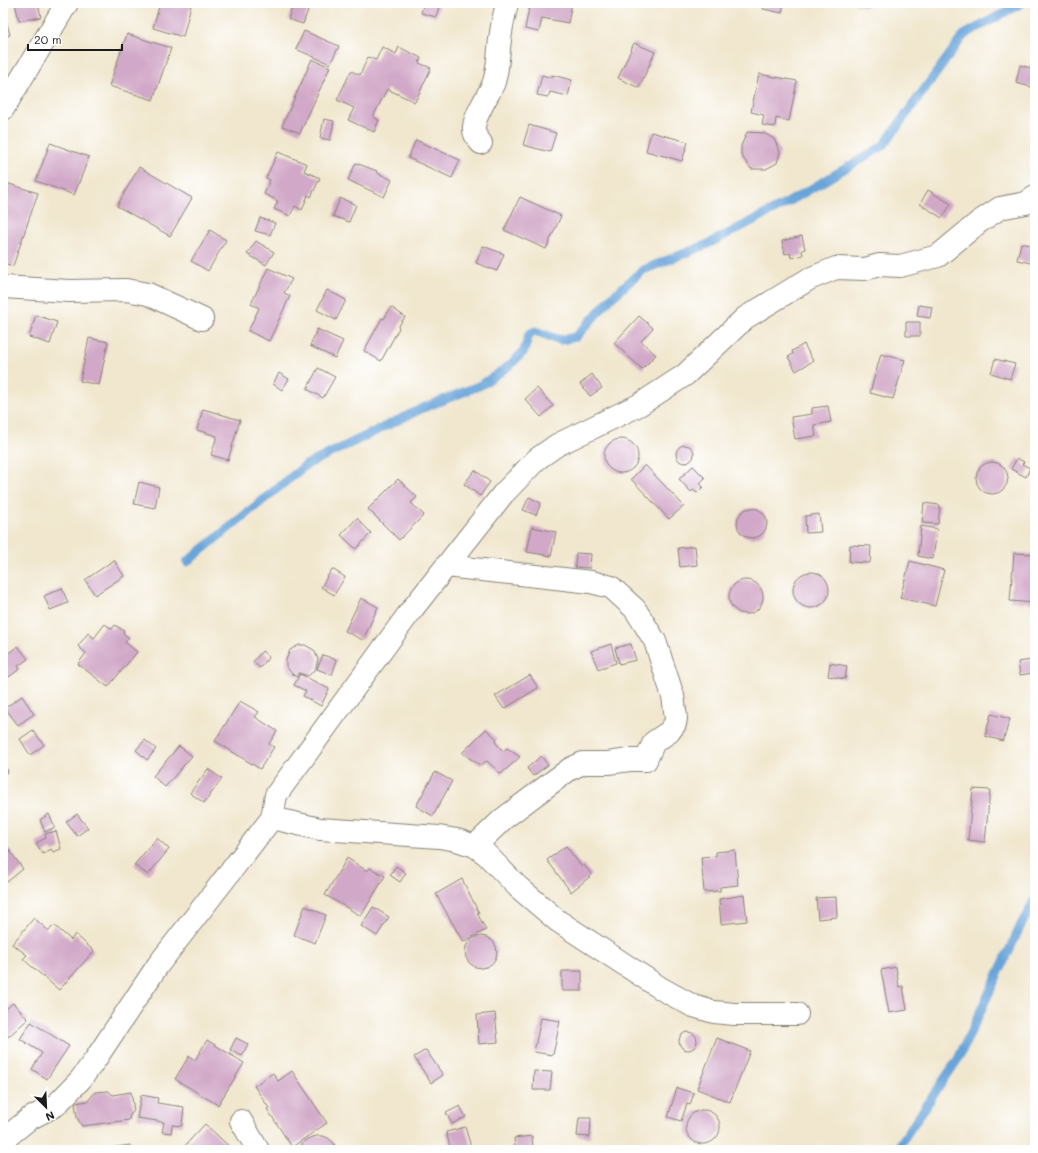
<svg xmlns="http://www.w3.org/2000/svg" width="1038" height="1153" font-family="Mali,sans-serif">
<style>
.lines{fill:none;stroke-linecap:round;stroke-linejoin:round}
.stream{stroke:#69a4d9;stroke-width:9}
.building{fill:#d1a8c8}
.street-casing{stroke:#868276;stroke-width:24}
.street{stroke:#fff;stroke-width:22}
</style>
<rect width="100%" height="100%" fill="#fff"/>
<filter id="ink" filterUnits="userSpaceOnUse"><feTurbulence type="fractalNoise" baseFrequency=".025" numOctaves="2"/><feDisplacementMap in="SourceGraphic" scale="8" xChannelSelector="R" yChannelSelector="G"/><feConvolveMatrix kernelMatrix="1 2 1 2 8 2 1 2 1" color-interpolation-filters="sRGB"/></filter>
<filter id="wash" filterUnits="userSpaceOnUse"><feTurbulence type="fractalNoise" baseFrequency=".012" numOctaves="4" result="noise"/><feDisplacementMap in="SourceGraphic" scale="16" xChannelSelector="R" yChannelSelector="G"/><feGaussianBlur stdDeviation="0.9" result="paint"/><feColorMatrix in="noise" values="0 0 0 0 0 0 0 0 0 0 0 0 0 0 0 0 0 1.4 0 .05"/><feComposite in="paint" operator="in"/></filter>
<g filter="url(#wash)">
<rect width="100%" height="100%" fill="#f1e7cf"/>
<g class="lines">
<!-- stream -->
<path class="stream" d="M 187,562 L 306,465 L 423,408 L 481,385 L 509,366 L 524,351 L 529,334 L 535,331 L 560,340 L 576,337 L 611,298 L 643,270 L 708,244 L 787,203 L 883,146 L 964,35 L 1022,3
M 896,1150 L 958,1059 L 1021,925 L 1035,899"/>
</g>
<g id="blocks">
<!-- building -->
<path class="building" d="M 15,3 L 38,3 L 41,17 L 19,21 Z
M 160,3 L 183,3 L 191,5 L 183,37 L 153,28 Z
M 424,3 L 440,3 L 436,17 L 421,13 Z
M 530,3 L 572,3 L 568,23 L 542,18 L 539,32 L 525,29 Z
M 764,3 L 784,3 L 782,13 L 763,9 Z
M 851,3 L 867,3 L 866,7 Z
M 293,5 L 308,10 L 303,24 L 288,19 Z
M 3,8 L 10,35 L 3,37 Z
M 304,31 L 339,46 L 330,64 L 296,49 Z
M 127,34 L 171,48 L 153,100 L 109,86 Z
M 634,43 L 655,52 L 639,88 L 618,78 Z
M 382,47 L 396,54 L 399,47 L 421,58 L 419,63 L 431,68 L 415,102 L 387,89 L 373,117 L 379,120 L 374,132 L 348,120 L 354,108 L 337,100 L 351,71 L 360,75 L 368,57 L 376,60 Z
M 312,59 L 330,67 L 300,133 L 282,126 Z
M 1020,65 L 1035,69 L 1035,88 L 1016,83 Z
M 759,74 L 797,81 L 789,121 L 776,118 L 775,127 L 762,125 L 764,115 L 751,112 Z
M 542,75 L 552,78 L 552,75 L 572,80 L 568,96 L 550,92 L 548,97 L 537,95 Z
M 324,119 L 334,121 L 330,140 L 320,138 Z
M 529,125 L 556,133 L 550,152 L 523,145 Z
M 651,132 L 688,142 L 682,161 L 646,151 Z
M 747,132 L 764,133 L 774,139 L 780,152 L 777,163 L 766,169 L 751,169 L 741,155 L 741,146 Z
M 416,140 L 460,160 L 452,178 L 408,158 Z
M 50,143 L 89,157 L 74,195 L 36,181 Z
M 278,152 L 307,164 L 304,171 L 320,178 L 311,197 L 308,195 L 302,210 L 295,206 L 290,216 L 274,209 L 278,201 L 264,194 L 270,180 L 266,178 Z
M 356,163 L 377,171 L 376,172 L 392,180 L 384,197 L 348,180 Z
M 139,167 L 192,198 L 170,236 L 117,206 Z
M 3,182 L 38,193 L 13,266 L 3,263 Z
M 928,190 L 951,204 L 942,218 L 920,204 Z
M 520,197 L 561,216 L 546,249 L 504,230 Z
M 340,198 L 356,205 L 349,222 L 333,216 Z
M 260,218 L 275,223 L 270,235 L 255,231 Z
M 210,230 L 226,240 L 208,271 L 191,261 Z
M 802,236 L 805,249 L 802,250 L 803,255 L 791,258 L 790,253 L 785,254 L 782,241 Z
M 256,241 L 274,252 L 266,265 L 247,254 Z
M 1021,243 L 1035,246 L 1035,264 L 1017,260 Z
M 483,246 L 504,254 L 497,271 L 476,263 Z
M 268,268 L 292,279 L 284,293 L 290,296 L 269,341 L 248,331 L 259,308 L 251,304 Z
M 327,290 L 346,300 L 336,320 L 317,310 Z
M 919,305 L 932,307 L 930,318 L 917,316 Z
M 391,307 L 405,317 L 398,327 L 399,328 L 381,361 L 364,351 L 382,318 L 384,319 Z
M 36,315 L 57,322 L 50,344 L 29,337 Z
M 639,316 L 653,328 L 641,341 L 656,355 L 642,369 L 614,343 Z
M 906,322 L 920,322 L 920,336 L 906,336 Z
M 317,329 L 343,341 L 335,358 L 310,346 Z
M 89,338 L 108,342 L 99,385 L 80,381 Z
M 804,344 L 813,361 L 796,371 L 788,357 L 793,354 L 792,351 Z
M 881,354 L 905,360 L 893,399 L 870,393 Z
M 995,359 L 1015,364 L 1010,379 L 991,373 Z
M 318,368 L 335,377 L 323,398 L 307,389 Z
M 279,373 L 289,379 L 282,390 L 273,384 Z
M 592,374 L 602,388 L 590,396 L 580,384 Z
M 537,388 L 553,406 L 541,417 L 525,399 Z
M 828,406 L 831,422 L 814,425 L 816,436 L 795,439 L 791,417 L 812,414 L 812,408 Z
M 203,409 L 240,420 L 228,460 L 211,455 L 217,436 L 197,430 Z
M604 456a17 17 0 1 1 34 0a17 17 0 1 1-34 0Z
M676 454a9 9 0 1 1 18 0a9 9 0 1 1-18 0Z
M 1017,458 L 1024,462 L 1022,464 L 1030,468 L 1026,477 L 1011,469 Z
M976 478a16 16 0 1 1 32 0a16 16 0 1 1-32 0Z
M 645,465 L 684,506 L 669,519 L 631,479 Z
M 693,466 L 705,478 L 700,483 L 703,487 L 697,493 L 693,490 L 691,492 L 679,479 Z
M 475,470 L 490,482 L 480,496 L 464,484 Z
M 398,479 L 417,497 L 411,503 L 424,515 L 399,540 L 368,509 Z
M 139,482 L 159,487 L 155,508 L 134,504 Z
M 529,497 L 541,503 L 536,515 L 523,510 Z
M 924,503 L 940,505 L 938,524 L 922,523 Z
M737 523a15 15 0 1 1 30 0a15 15 0 1 1-30 0Z
M 819,514 L 821,532 L 806,533 L 805,516 Z
M 357,518 L 371,533 L 356,549 L 341,535 Z
M 921,526 L 937,529 L 933,559 L 918,556 Z
M 532,527 L 556,532 L 551,556 L 527,552 Z
M 850,545 L 871,546 L 870,563 L 849,562 Z
M 695,546 L 697,565 L 680,567 L 678,548 Z
M 576,553 L 591,554 L 590,568 L 575,567 Z
M 1014,553 L 1035,554 L 1035,603 L 1010,601 Z
M 114,560 L 124,576 L 95,595 L 85,580 Z
M 910,561 L 944,570 L 935,606 L 900,598 Z
M 332,569 L 345,577 L 334,595 L 321,587 Z
M793 590a18 18 0 1 1 36 0a18 18 0 1 1-36 0Z
M729 597a17 17 0 1 1 34 0a17 17 0 1 1-34 0Z
M 62,588 L 68,603 L 50,610 L 44,596 Z
M 361,598 L 378,607 L 363,640 L 345,631 Z
M 105,624 L 112,629 L 115,625 L 124,631 L 123,633 L 129,638 L 125,642 L 137,652 L 108,687 L 78,664 L 86,653 L 78,646 L 88,633 L 94,638 Z
M 611,644 L 616,663 L 598,669 L 591,651 Z
M 631,644 L 636,660 L 619,664 L 615,648 Z
M 299,645 L 305,645 L 314,650 L 318,659 L 316,669 L 308,676 L 299,673 L 297,677 L 292,674 L 286,666 L 286,660 L 290,650 Z
M 18,646 L 28,659 L 18,666 L 20,669 L 3,681 L 3,657 Z
M 262,651 L 269,657 L 260,668 L 253,662 Z
M 323,655 L 337,660 L 332,675 L 317,669 Z
M 1032,660 L 1033,673 L 1020,675 L 1018,662 Z
M 830,663 L 847,666 L 845,679 L 828,676 Z
M 300,674 L 329,689 L 321,706 L 303,696 L 306,691 L 294,685 Z
M 530,675 L 538,688 L 504,709 L 495,696 Z
M 22,696 L 34,714 L 18,725 L 5,708 Z
M 240,701 L 259,712 L 255,717 L 277,731 L 269,744 L 274,747 L 260,769 L 215,741 Z
M 991,714 L 1010,719 L 1003,741 L 985,736 Z
M 486,729 L 497,739 L 495,742 L 503,751 L 507,748 L 520,757 L 501,774 L 487,761 L 480,765 L 462,753 Z
M 33,730 L 44,745 L 30,755 L 20,739 Z
M 145,740 L 156,749 L 147,760 L 136,750 Z
M 179,746 L 192,756 L 165,787 L 153,776 Z
M 541,756 L 548,765 L 533,776 L 527,768 Z
M 3,765 L 8,771 L 3,776 Z
M 208,769 L 222,779 L 204,803 L 190,793 Z
M 435,772 L 452,781 L 433,816 L 416,806 Z
M 973,789 L 990,790 L 985,842 L 968,840 Z
M 49,814 L 55,827 L 45,832 L 40,820 Z
M 77,814 L 88,828 L 77,836 L 66,822 Z
M 56,831 L 61,849 L 53,852 L 51,849 L 43,854 L 36,843 L 46,838 L 45,834 Z
M 157,838 L 169,849 L 148,875 L 134,865 Z
M 3,841 L 23,869 L 7,882 L 3,877 Z
M 566,846 L 582,867 L 584,865 L 592,875 L 571,892 L 547,860 Z
M 735,850 L 738,885 L 720,887 L 720,891 L 704,892 L 701,857 L 716,856 L 716,852 Z
M 347,858 L 367,871 L 370,868 L 385,876 L 361,916 L 325,895 Z
M 396,866 L 406,873 L 400,882 L 390,875 Z
M 462,879 L 479,913 L 477,913 L 486,930 L 463,942 L 436,894 Z
M 744,895 L 747,921 L 721,924 L 719,899 Z
M 836,897 L 837,917 L 818,919 L 816,898 Z
M 305,906 L 326,915 L 315,943 L 294,935 Z
M 373,907 L 389,917 L 377,936 L 361,926 Z
M 34,918 L 49,931 L 54,925 L 71,940 L 75,934 L 94,951 L 59,990 L 23,959 L 27,955 L 12,944 Z
M465 952a16 16 0 1 1 32 0a16 16 0 1 1-32 0Z
M 896,967 L 899,987 L 903,986 L 907,1010 L 889,1013 L 881,970 Z
M 562,971 L 582,971 L 582,991 L 562,991 Z
M 13,1003 L 28,1019 L 8,1037 L 3,1032 L 3,1012 Z
M 495,1013 L 498,1042 L 479,1044 L 477,1015 Z
M 541,1018 L 560,1021 L 553,1055 L 534,1052 Z
M 31,1022 L 69,1046 L 47,1079 L 32,1069 L 42,1053 L 20,1039 Z
M679 1041a9 9 0 1 1 18 0a9 9 0 1 1-18 0Z
M 236,1038 L 248,1044 L 242,1056 L 230,1050 Z
M 717,1038 L 750,1051 L 730,1102 L 697,1089 Z
M 207,1040 L 244,1063 L 218,1105 L 175,1079 L 189,1056 L 195,1060 Z
M 426,1050 L 443,1075 L 431,1083 L 414,1057 Z
M 292,1071 L 327,1123 L 292,1147 L 267,1109 L 269,1108 L 254,1086 L 273,1073 L 278,1081 Z
M 534,1071 L 552,1072 L 550,1090 L 533,1090 Z
M 677,1088 L 694,1093 L 690,1105 L 687,1104 L 681,1121 L 668,1117 Z
M 108,1091 L 113,1095 L 131,1092 L 134,1111 L 130,1115 L 129,1120 L 82,1126 L 77,1118 L 75,1103 L 88,1101 L 95,1092 Z
M 141,1095 L 158,1098 L 157,1103 L 184,1107 L 182,1126 L 172,1125 L 171,1133 L 162,1132 L 164,1122 L 137,1118 Z
M 460,1106 L 466,1117 L 452,1124 L 446,1113 Z
M686 1127a17 17 0 1 1 34 0a17 17 0 1 1-34 0Z
M 579,1118 L 591,1118 L 590,1137 L 577,1136 Z
M 205,1124 L 233,1150 L 181,1150 Z
M 465,1127 L 471,1147 L 460,1150 L 451,1150 L 446,1132 Z
M 316,1136 L 323,1136 L 328,1138 L 333,1142 L 337,1150 L 299,1150 L 304,1141 L 310,1138 Z
M 532,1136 L 533,1150 L 509,1150 L 509,1148 L 515,1147 L 514,1138 Z
M 130,1145 L 131,1150 L 102,1150 L 102,1149 Z"/>
</g>
</g>
<g filter="url(#ink)">
<use href="#blocks" fill-opacity="0" stroke="#868276" stroke-width="1"/>
<g class="lines">
<!-- street casing -->
<g class="street-casing">
<path id="street" d="M 3,109 L 67,3
M 481,143 C 477,138 473,133 474,127 C 475,114 489,95 494,82 C 499,66 498,49 501,33 C 502,23 505,13 507,3
M 3,287 L 69,291 L 126,290 L 148,294 L 202,319
M 446,566 L 591,582 L 611,587 L 635,609 L 655,641 L 673,696 L 676,718 L 675,724 L 669,732 L 654,742 L 646,760 L 629,760 L 608,763 L 583,763 L 570,769 L 555,780 L 503,819 L 475,846
M 272,818 L 320,829 L 439,837 L 457,840 L 475,846 L 486,854 L 518,887 L 558,921 L 662,989 L 693,1006 L 714,1012 L 734,1014 L 797,1014
M 241,1121 L 258,1150
M 8,1136 L 29,1119 L 56,1105 L 81,1079 L 95,1060 L 158,965 L 272,818 L 276,795 L 410,612 L 503,494 L 537,459 L 557,445 L 639,405 L 685,375 L 745,318 L 809,279 L 836,268 L 865,269 L 879,265 L 900,266 L 938,256 L 979,222 L 1000,208 L 1026,203 L 1035,197"/>
</g>
<!-- street -->
<use href="#street" class="street"/>
</g>
</g>
<!-- margin -->
<rect width="1038" height="1153" fill="none" stroke="#fff" stroke-width="16"/>
<!-- north arrow -->
<g transform="translate(46 1107) rotate(156)" stroke="#ffffff" stroke-width="3" paint-order="stroke">
<path d="M0-3L7 15L0 10L-7 15Z" fill="#1c1c1c"/>
<text y="-6" font-size="11" font-weight="bold" text-anchor="middle" fill="#1c1c1c">N</text>
</g>
<!-- scale -->
<path d="M28 44v6h94v-6" fill="none" stroke="#1c1c1c" stroke-width="2"/>
<text x="34" y="44" font-size="12" fill="#1c1c1c" stroke="#ffffff" stroke-width="3" paint-order="stroke">20 m</text>
</svg>
